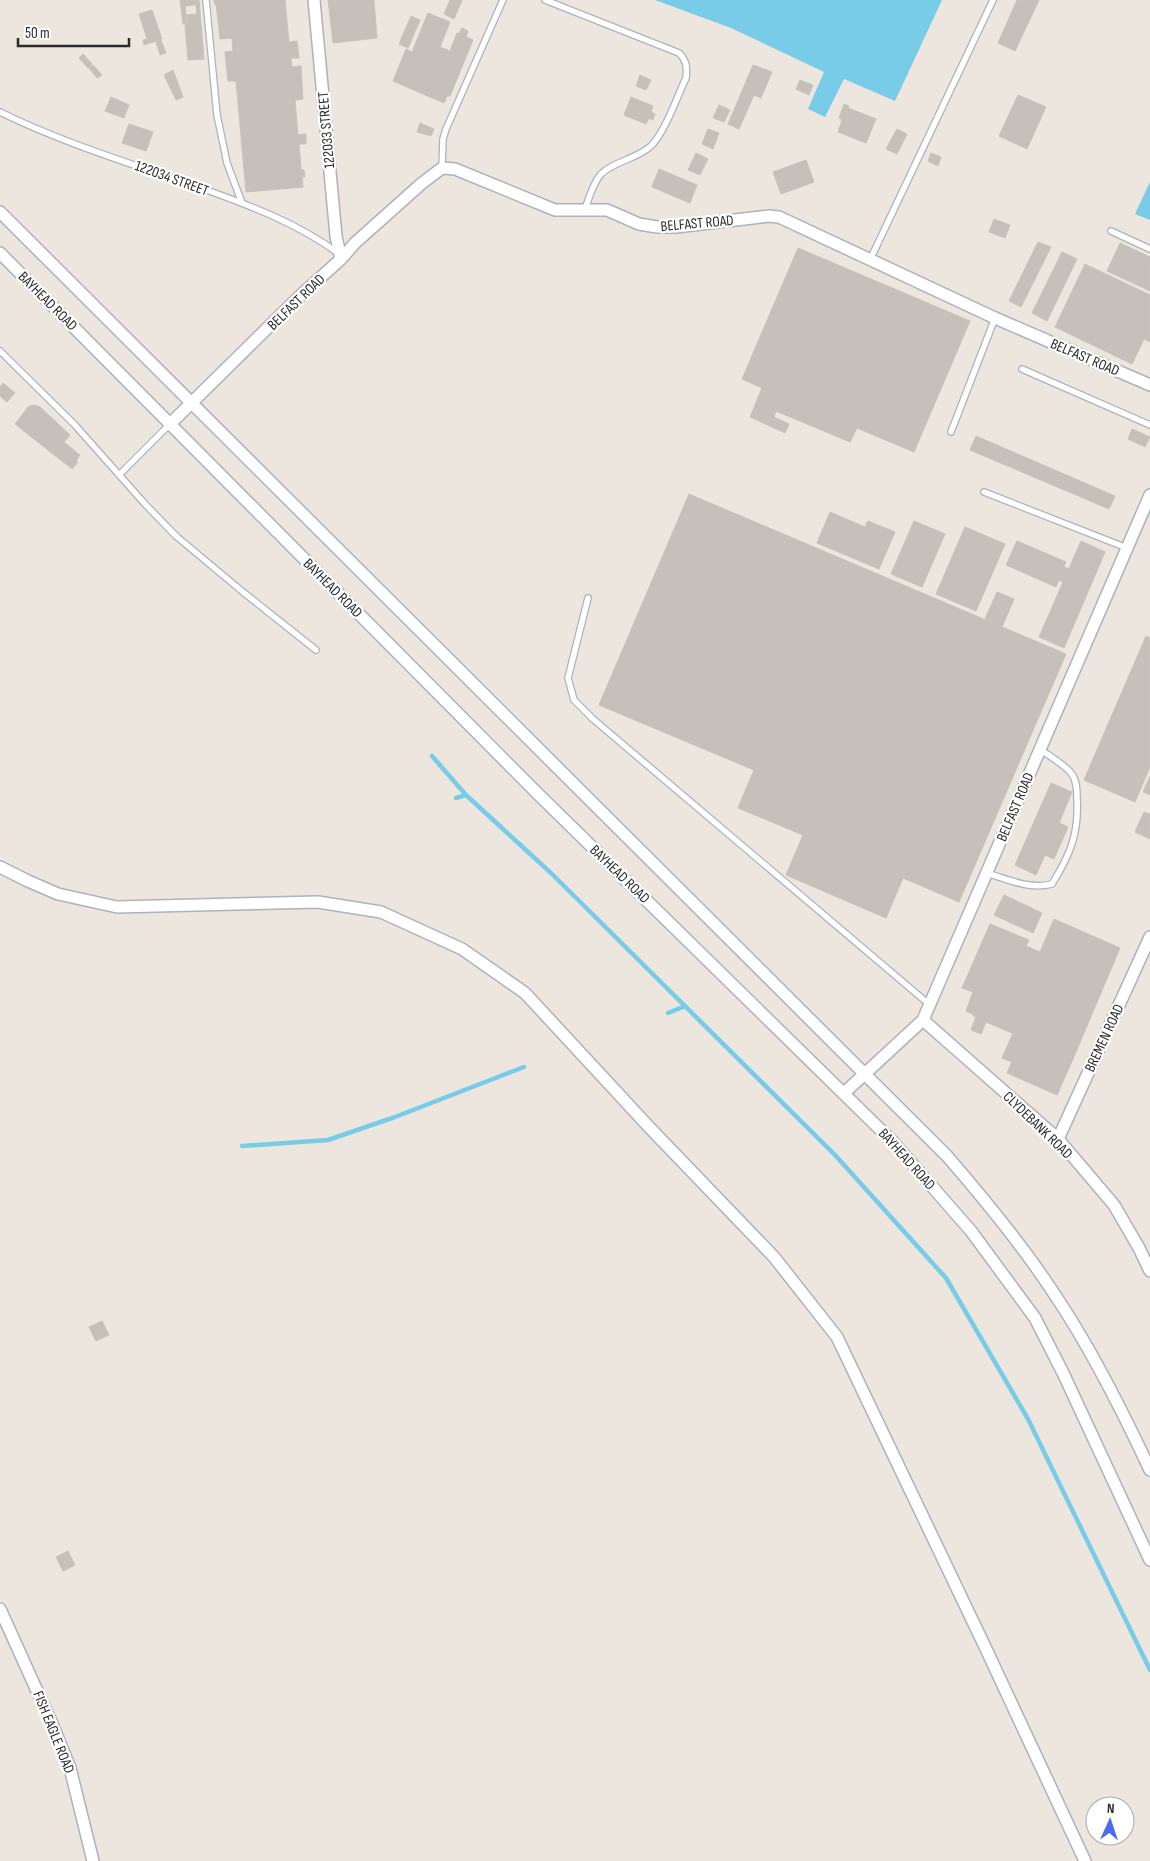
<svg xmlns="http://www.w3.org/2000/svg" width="1150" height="1861" font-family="'Sofia Sans Condensed',sans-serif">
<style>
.water{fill:#78cce7}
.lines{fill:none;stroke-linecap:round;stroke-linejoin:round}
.stream{stroke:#78cce7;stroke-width:4.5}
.building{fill:#c5c0ba;stroke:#c8c2b8}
.service-casing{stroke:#afb1bb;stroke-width:8}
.minor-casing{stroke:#afb1bb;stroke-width:14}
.service{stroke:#fff;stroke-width:5.5}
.minor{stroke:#fff;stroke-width:11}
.labels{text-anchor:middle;stroke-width:4.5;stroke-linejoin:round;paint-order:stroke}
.street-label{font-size:15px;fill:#2b2b2b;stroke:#fff}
</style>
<rect width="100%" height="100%" fill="#ece6df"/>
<!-- water -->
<path class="water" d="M 655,0 L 942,0 L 895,101 L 844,79 L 825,117 L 808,109 L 824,72 L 731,28 Z
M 1150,182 L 1150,220 L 1135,214 Z"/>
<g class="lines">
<!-- stream -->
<path class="stream" d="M 432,756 L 466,795 L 552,874 L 835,1155 L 946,1278 L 1028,1419 L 1150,1670
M 456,798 L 466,795
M 668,1013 L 685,1006
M 242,1146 L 328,1140 L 395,1117 L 524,1067"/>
</g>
<!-- building -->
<path class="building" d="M 180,0 L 199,0 L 204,59 L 188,60 L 185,24 L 188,24 L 187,15 L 196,14 L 198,24 L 196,5 L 185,6 L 187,23 L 183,24 Z
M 214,0 L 285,0 L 289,42 L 297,41 L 299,58 L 291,58 L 292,67 L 301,66 L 303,99 L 295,100 L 298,135 L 306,134 L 306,144 L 299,144 L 301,170 L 304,170 L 305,177 L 302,177 L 303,187 L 246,192 L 236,81 L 228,81 L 225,52 L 233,51 L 232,38 L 220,39 L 216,4 L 214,4 Z
M 328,0 L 374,0 L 377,38 L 333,43 Z
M 450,0 L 462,0 L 454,19 L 444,14 Z
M 1017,0 L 1039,0 L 1015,51 L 998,43 Z
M 152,10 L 162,39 L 144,45 L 143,40 L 147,39 L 139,14 Z
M 428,13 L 450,22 L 440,47 L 450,51 L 457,33 L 459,34 L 462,28 L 468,31 L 466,37 L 473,40 L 450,96 L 447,96 L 444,103 L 393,81 L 406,49 L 412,52 Z
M 411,16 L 420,20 L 408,48 L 399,44 Z
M 161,40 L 166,53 L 160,55 L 156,42 Z
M 83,54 L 92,64 L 88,68 L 79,58 Z
M 93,65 L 102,75 L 97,78 L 89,68 Z
M 753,65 L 772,72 L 761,98 L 754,95 L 739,129 L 728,124 Z
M 173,70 L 183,97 L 176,100 L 164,75 Z
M 640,75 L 651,80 L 646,90 L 636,86 Z
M 800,80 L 813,85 L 809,95 L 796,89 Z
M 1018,95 L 1046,107 L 1027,149 L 999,136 Z
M 111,97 L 129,105 L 124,118 L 105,111 Z
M 631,97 L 653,106 L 651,112 L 655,114 L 653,120 L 649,118 L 646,124 L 624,115 Z
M 844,104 L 849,106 L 848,108 L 876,119 L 866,143 L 838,132 L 842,120 L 839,118 Z
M 719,105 L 730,110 L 724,122 L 713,118 Z
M 420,123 L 434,129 L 431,136 L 417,132 Z
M 129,124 L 153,132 L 146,151 L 122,143 Z
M 708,129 L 719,133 L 713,149 L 702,144 Z
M 897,129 L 907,134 L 897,154 L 886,149 Z
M 696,153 L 708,159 L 700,175 L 688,170 Z
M 931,153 L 941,157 L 938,166 L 928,161 Z
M 806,160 L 814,182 L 781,194 L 773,172 Z
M 659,169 L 697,185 L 690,203 L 652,187 Z
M 994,219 L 1010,225 L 1005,238 L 989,232 Z
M 1038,242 L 1051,247 L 1021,307 L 1009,301 Z
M 1120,243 L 1150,257 L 1150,291 L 1107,271 Z
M 798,248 L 970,321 L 914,452 L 857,428 L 850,442 L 776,411 L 774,417 L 789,424 L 785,433 L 750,417 L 762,388 L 742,379 Z
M 1062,252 L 1077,259 L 1047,321 L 1032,313 Z
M 1085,264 L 1150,295 L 1150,342 L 1144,339 L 1132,364 L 1055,327 Z
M 3,383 L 15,393 L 7,402 L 0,396 L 0,387 Z
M 34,405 L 40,407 L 70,435 L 64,442 L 80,455 L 76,461 L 78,462 L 72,469 L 15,424 L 28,407 Z
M 1132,429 L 1150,437 L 1145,447 L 1128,439 Z
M 976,436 L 1115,496 L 1109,509 L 970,450 Z
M 689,494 L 1066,654 L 959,902 L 903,878 L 886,918 L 786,875 L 803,835 L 738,808 L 754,770 L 599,705 Z
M 830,512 L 865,527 L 868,521 L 895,532 L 879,569 L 817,543 Z
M 914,521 L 945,534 L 922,587 L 891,574 Z
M 965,527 L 1005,544 L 976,611 L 936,594 Z
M 1017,541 L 1066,562 L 1064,567 L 1069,569 L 1063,582 L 1059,580 L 1056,587 L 1006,565 Z
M 1081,541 L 1105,552 L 1064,648 L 1039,637 Z
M 997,592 L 1014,599 L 1002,627 L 985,619 Z
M 1146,636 L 1150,638 L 1150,767 L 1135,802 L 1084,780 Z
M 1150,776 L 1150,795 L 1143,792 Z
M 1051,783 L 1072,792 L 1059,823 L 1068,827 L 1054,859 L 1045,855 L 1036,875 L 1015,865 Z
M 1144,812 L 1150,814 L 1150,839 L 1135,832 Z
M 1004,895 L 1042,913 L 1033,933 L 994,915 Z
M 1054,919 L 1120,948 L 1073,1059 L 986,1022 L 981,1034 L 971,1030 L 976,1017 L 973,1016 L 974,1015 L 966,1011 L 973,992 L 962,988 L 990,924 L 1029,940 L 1026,946 L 1040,952 Z
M 1013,1033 L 1073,1059 L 1057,1095 L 1007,1073 L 1012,1062 L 1002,1058 Z
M 102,1321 L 109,1335 L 96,1341 L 89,1327 Z
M 68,1551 L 75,1565 L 63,1571 L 56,1557 Z"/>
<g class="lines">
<!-- service casing -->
<g class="service-casing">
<path id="service" d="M 206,0 L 217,115 L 227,163 L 242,203
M 545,0 L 679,53 C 687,61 687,67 686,78 C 677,97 665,132 651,146 C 637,159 614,161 601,174 C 593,183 589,198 585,209
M 0,112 C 65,144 136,165 204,189 C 251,206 297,223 338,253
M 442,168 L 443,139 L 446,129 L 503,0
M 1111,231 L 1150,249
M 870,260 L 993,0
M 0,351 L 74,424 L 145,504 L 176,536 L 243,592 L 316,650
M 1022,369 L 1150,425
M 951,432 L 995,318
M 119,475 L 170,424
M 984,492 L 1127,548
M 588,598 L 568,678 L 574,700 L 593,719 L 930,1005
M 986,873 C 1007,879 1030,890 1052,884 C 1070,855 1079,834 1077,799 C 1077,791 1077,780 1071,773 C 1066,766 1048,755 1040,749"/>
</g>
<!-- minor casing -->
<g class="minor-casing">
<path id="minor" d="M 314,0 L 336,236 L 341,259
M 0,212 L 947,1156 C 986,1201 1023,1246 1055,1295 C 1092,1350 1122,1410 1150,1470
M 0,253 L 539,795 L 893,1142 L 971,1231 L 1035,1318 L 1064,1375 L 1150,1560
M 170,424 L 300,296 L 341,259 L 355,243 L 421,184 L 442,168 L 455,169 L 555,210 L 607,210 L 639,224 L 657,227 L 676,227 L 769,216 L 779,217 L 995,318 L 1150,385
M 0,867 L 28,881 L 58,894 L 117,907 L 318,902 L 381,912 L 462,949 L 525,993 L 649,1127 L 774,1257 L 837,1337 L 987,1651 L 1085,1861
M 923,1020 L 1058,1139 L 1114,1205 L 1139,1248 L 1150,1271
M 844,1093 L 923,1020 L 1150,495
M 1058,1139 L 1150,937
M 0,1609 L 52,1724 L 70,1768 L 93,1861"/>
</g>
<!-- service -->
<use href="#service" class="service"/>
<!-- minor -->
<use href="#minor" class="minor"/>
</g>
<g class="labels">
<!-- street labels -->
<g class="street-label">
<text transform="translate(326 130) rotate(-95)" y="5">122033 STREET</text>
<text transform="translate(172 178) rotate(20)" y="5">122034 STREET</text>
<text transform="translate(697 223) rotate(-5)" y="5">BELFAST ROAD</text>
<text transform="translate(48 301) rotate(45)" y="5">BAYHEAD ROAD</text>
<text transform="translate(296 302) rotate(-44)" y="5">BELFAST ROAD</text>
<text transform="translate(1085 357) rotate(23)" y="5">BELFAST ROAD</text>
<text transform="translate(333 588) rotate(45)" y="5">BAYHEAD ROAD</text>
<text transform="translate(1015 807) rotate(-67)" y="5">BELFAST ROAD</text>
<text transform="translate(620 874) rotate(44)" y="5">BAYHEAD ROAD</text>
<text transform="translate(1104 1038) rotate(-65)" y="5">BREMEN ROAD</text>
<text transform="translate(1038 1125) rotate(44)" y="5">CLYDEBANK ROAD</text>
<text transform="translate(907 1159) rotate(48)" y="5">BAYHEAD ROAD</text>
<text transform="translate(54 1732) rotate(68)" y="5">FISH EAGLE ROAD</text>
</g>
</g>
<!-- north arrow -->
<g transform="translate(1110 1821) rotate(3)"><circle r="24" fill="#ffffff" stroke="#aaaaaa"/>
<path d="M0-4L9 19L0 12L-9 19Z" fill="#496cef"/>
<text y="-8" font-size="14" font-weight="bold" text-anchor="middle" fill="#2b2b2b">N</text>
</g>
<!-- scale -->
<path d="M18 38v8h111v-8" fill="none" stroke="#2b2b2b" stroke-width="2.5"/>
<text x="25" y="38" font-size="15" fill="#2b2b2b" stroke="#ffffff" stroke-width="4" paint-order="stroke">50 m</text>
</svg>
